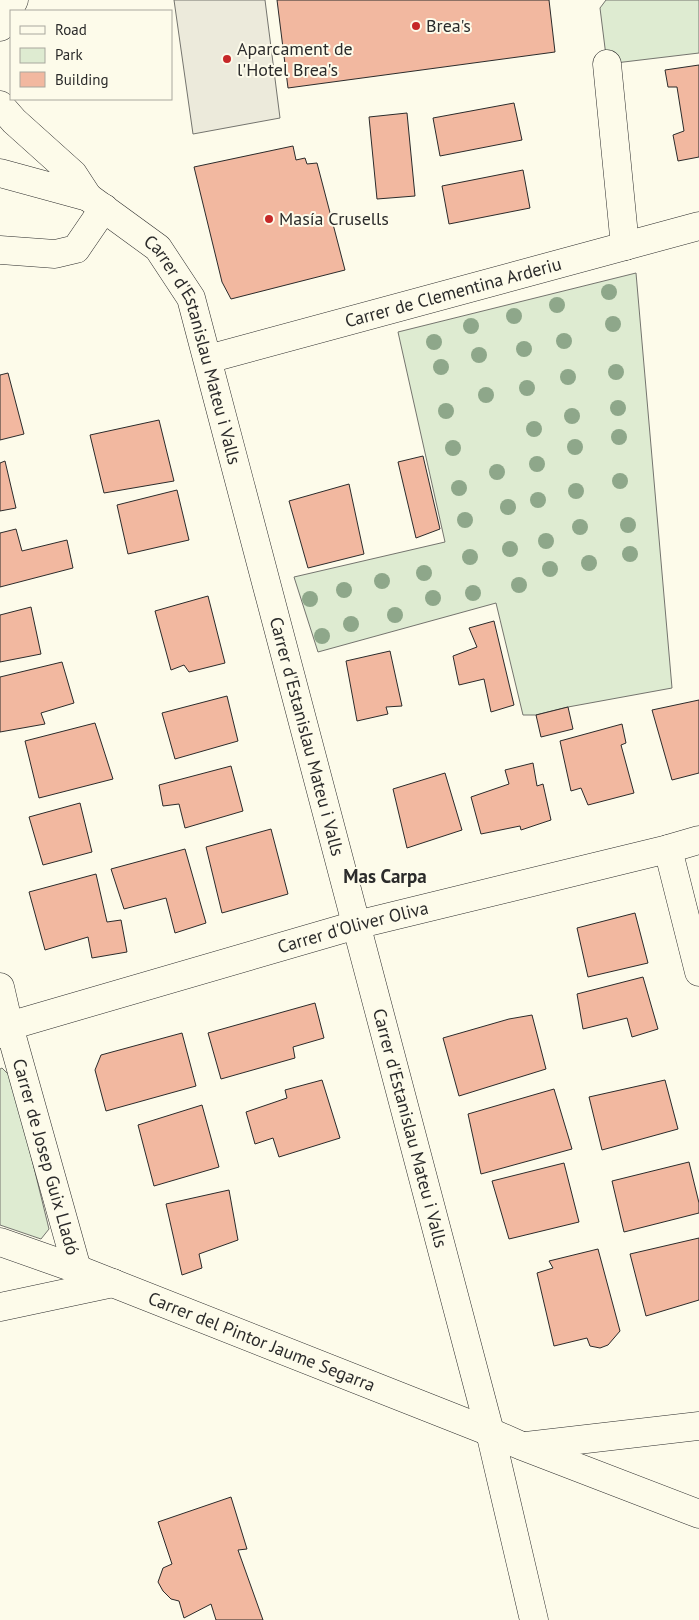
<svg xmlns="http://www.w3.org/2000/svg" width="699" height="1620" font-family="'PT Sans',sans-serif">
<style>
.green{fill:#deebd1;stroke:#74746e}
.parking{fill:#eceadb;stroke:#74746e}
.building{fill:#f2b8a0;stroke:#2b2b2b}
.lines{fill:none;stroke-linecap:round;stroke-linejoin:round}
.minor-casing{stroke:#2b2b2b;stroke-width:29}
.primary-casing{stroke:#2b2b2b;stroke-width:29}
.minor{stroke:#fdfbea;stroke-width:28}
.primary{stroke:#fdfbea;stroke-width:28}
.tree{fill:#8ea78a}
.poi-dot{fill:#c62828;stroke:#fdfbea;stroke-width:2}
.labels{text-anchor:middle;stroke-width:4;stroke-linejoin:round;paint-order:stroke}
.poi-label{font-size:18px;fill:#2b2b2b;stroke:#fdfbea;text-anchor:start}
.street-label{font-size:18px;fill:#2b2b2b;stroke:#fdfbea}
.neighbourhood-label{font-size:19px;font-weight:bold;fill:#2b2b2b;stroke:#fdfbea}
</style>
<rect width="100%" height="100%" fill="#fdfbea"/>
<!-- green -->
<path class="green" d="M 606,0 L 699,0 L 699,53 L 607,64 L 600,8 Z
M 636,273 L 672,688 L 568,707 L 536,715 L 523,715 L 496,603 L 318,652 L 294,577 L 445,542 L 398,332 Z
M 2,1068 L 12,1078 L 49,1229 L 41,1239 L 0,1225 L 0,1069 Z"/>
<!-- parking -->
<path class="parking" d="M 174,0 L 265,0 L 280,118 L 193,134 Z"/>
<!-- building -->
<path class="building" d="M 277,0 L 549,0 L 555,52 L 288,88 Z
M 699,65 L 699,157 L 678,161 L 673,135 L 684,131 L 677,87 L 668,87 L 665,70 Z
M 514,103 L 522,140 L 440,156 L 433,118 Z
M 407,113 L 415,196 L 377,199 L 369,117 Z
M 293,146 L 296,160 L 305,158 L 307,164 L 317,163 L 345,270 L 231,299 L 222,282 L 194,167 Z
M 523,170 L 530,208 L 449,224 L 442,186 Z
M 8,373 L 24,434 L 0,440 L 0,375 Z
M 159,420 L 174,481 L 104,493 L 90,435 Z
M 423,456 L 440,529 L 416,538 L 398,462 Z
M 5,461 L 16,508 L 0,511 L 0,463 Z
M 349,484 L 364,554 L 308,568 L 289,501 Z
M 177,490 L 189,540 L 128,554 L 117,505 Z
M 16,529 L 22,551 L 67,540 L 73,568 L 0,587 L 0,533 Z
M 208,596 L 225,663 L 189,672 L 184,665 L 171,670 L 155,611 Z
M 31,607 L 41,654 L 0,662 L 0,615 Z
M 494,621 L 514,705 L 491,712 L 484,679 L 459,685 L 453,656 L 477,647 L 469,628 Z
M 390,651 L 402,706 L 386,707 L 388,714 L 357,721 L 346,661 Z
M 62,662 L 74,703 L 41,713 L 45,724 L 0,732 L 0,677 Z
M 227,696 L 238,741 L 175,759 L 162,713 Z
M 699,700 L 699,773 L 672,780 L 652,710 Z
M 568,707 L 573,729 L 541,737 L 536,715 Z
M 95,723 L 113,779 L 39,798 L 25,741 Z
M 622,724 L 626,743 L 621,745 L 634,793 L 588,805 L 581,788 L 571,791 L 560,741 Z
M 533,763 L 537,786 L 543,784 L 551,820 L 521,830 L 520,826 L 481,834 L 471,797 L 509,784 L 505,770 Z
M 231,766 L 243,811 L 185,828 L 179,804 L 163,806 L 159,785 Z
M 445,773 L 462,830 L 407,848 L 393,789 Z
M 80,803 L 92,852 L 43,865 L 29,817 Z
M 271,829 L 288,894 L 222,913 L 206,847 Z
M 185,849 L 206,923 L 175,933 L 166,898 L 124,909 L 111,869 Z
M 96,874 L 107,922 L 121,920 L 127,952 L 92,958 L 88,937 L 45,950 L 29,892 Z
M 635,913 L 648,963 L 588,977 L 577,928 Z
M 643,977 L 658,1029 L 632,1037 L 627,1018 L 583,1029 L 577,994 Z
M 315,1003 L 324,1038 L 293,1047 L 295,1058 L 221,1079 L 208,1033 Z
M 532,1015 L 546,1069 L 459,1096 L 443,1038 L 509,1019 Z
M 182,1033 L 196,1086 L 106,1111 L 95,1070 L 101,1055 Z
M 322,1080 L 340,1138 L 279,1157 L 273,1138 L 255,1144 L 246,1112 L 287,1098 L 285,1090 Z
M 665,1080 L 678,1129 L 602,1150 L 589,1097 Z
M 554,1089 L 572,1149 L 481,1174 L 468,1114 Z
M 202,1105 L 219,1167 L 154,1186 L 138,1125 Z
M 689,1162 L 699,1203 L 699,1213 L 624,1232 L 612,1181 Z
M 564,1163 L 579,1222 L 509,1239 L 492,1181 Z
M 229,1190 L 238,1240 L 199,1254 L 202,1268 L 182,1275 L 166,1204 Z
M 699,1238 L 699,1300 L 646,1316 L 630,1254 Z
M 598,1249 L 620,1331 L 608,1345 L 600,1348 L 590,1346 L 587,1338 L 554,1346 L 537,1273 L 553,1268 L 549,1261 Z
M 231,1497 L 247,1549 L 238,1550 L 263,1620 L 216,1620 L 211,1604 L 184,1618 L 179,1601 L 171,1599 L 163,1591 L 158,1582 L 163,1568 L 172,1564 L 158,1522 Z"/>
<g class="lines">
<!-- minor casing -->
<g class="minor-casing">
<g id="minor">
<path d="M 607,64 L 625,246"/>
<path id="s1" d="M 88,197 L 158,248 L 191,298 L 490,1432 L 534,1620"/>
<path id="s2" d="M 208,359 L 699,226"/>
<path d="M 668,849 L 699,972"/>
<path id="s3" d="M 0,987 L 9,1026 L 77,1269"/>
<path id="s4" d="M 0,1034 L 9,1026 L 356,925 L 668,849 L 699,840"/>
<path id="s5" d="M 0,1242 L 77,1269 L 490,1432 L 522,1446 L 699,1514"/>
<path d="M 0,1307 L 113,1283"/>
<path d="M 526,1446 L 699,1426"/>
</g>
</g>
<!-- primary casing -->
<g class="primary-casing">
<path id="primary" d="M 0,27 L 14,0
M 0,105 L 14,121 L 73,174 L 88,197
M 0,173 L 88,197
M 0,250 L 55,254 L 76,249 L 104,208"/>
</g>
<!-- minor -->
<use href="#minor" class="minor"/>
<!-- primary -->
<use href="#primary" class="primary"/>
</g>
<!-- trees -->
<g class="tree">
<circle cx="609" cy="292" r="8"/>
<circle cx="557" cy="305" r="8"/>
<circle cx="514" cy="316" r="8"/>
<circle cx="613" cy="324" r="8"/>
<circle cx="471" cy="326" r="8"/>
<circle cx="564" cy="341" r="8"/>
<circle cx="434" cy="342" r="8"/>
<circle cx="524" cy="349" r="8"/>
<circle cx="479" cy="355" r="8"/>
<circle cx="441" cy="367" r="8"/>
<circle cx="616" cy="372" r="8"/>
<circle cx="568" cy="377" r="8"/>
<circle cx="527" cy="388" r="8"/>
<circle cx="486" cy="395" r="8"/>
<circle cx="618" cy="408" r="8"/>
<circle cx="446" cy="411" r="8"/>
<circle cx="572" cy="416" r="8"/>
<circle cx="534" cy="429" r="8"/>
<circle cx="619" cy="437" r="8"/>
<circle cx="575" cy="447" r="8"/>
<circle cx="453" cy="448" r="8"/>
<circle cx="537" cy="464" r="8"/>
<circle cx="497" cy="472" r="8"/>
<circle cx="620" cy="481" r="8"/>
<circle cx="459" cy="488" r="8"/>
<circle cx="576" cy="491" r="8"/>
<circle cx="538" cy="500" r="8"/>
<circle cx="508" cy="507" r="8"/>
<circle cx="465" cy="520" r="8"/>
<circle cx="628" cy="525" r="8"/>
<circle cx="580" cy="527" r="8"/>
<circle cx="546" cy="541" r="8"/>
<circle cx="510" cy="549" r="8"/>
<circle cx="630" cy="554" r="8"/>
<circle cx="470" cy="557" r="8"/>
<circle cx="589" cy="563" r="8"/>
<circle cx="550" cy="569" r="8"/>
<circle cx="424" cy="573" r="8"/>
<circle cx="382" cy="581" r="8"/>
<circle cx="519" cy="585" r="8"/>
<circle cx="344" cy="590" r="8"/>
<circle cx="473" cy="593" r="8"/>
<circle cx="433" cy="598" r="8"/>
<circle cx="310" cy="599" r="8"/>
<circle cx="395" cy="615" r="8"/>
<circle cx="351" cy="624" r="8"/>
<circle cx="322" cy="636" r="8"/>
</g>
<!-- markers -->
<g class="poi-dot">
<circle cx="416" cy="26" r="5"/>
<circle cx="227" cy="59" r="5"/>
<circle cx="269" cy="219" r="5"/>
</g>
<g class="labels">
<!-- poi labels -->
<g class="poi-label">
<text x="426" y="32">Brea's</text>
<text x="237" y="55">Aparcament de<tspan x="237" dy="21">l'Hotel Brea's</tspan></text>
<text x="279" y="225">Masía Crusells</text>
</g>
<!-- street labels -->
<g class="street-label">
<text dy="6" stroke="none"><textPath href="#s2" startOffset="254">Carrer de Clementina Arderiu</textPath></text>
<text dy="6" stroke="none"><textPath href="#s1" startOffset="195">Carrer d'Estanislau Mateu i Valls</textPath></text>
<text dy="6" stroke="none"><textPath href="#s1" startOffset="600">Carrer d'Estanislau Mateu i Valls</textPath></text>
<text dy="6" stroke="none"><textPath href="#s4" startOffset="370">Carrer d'Oliver Oliva</textPath></text>
<text dy="6" stroke="none"><textPath href="#s1" startOffset="1005">Carrer d'Estanislau Mateu i Valls</textPath></text>
<text dy="6" stroke="none"><textPath href="#s3" startOffset="176">Carrer de Josep Guix Lladó</textPath></text>
<text dy="6" stroke="none"><textPath href="#s5" startOffset="280">Carrer del Pintor Jaume Segarra</textPath></text>
</g>
<!-- neighbourhood labels -->
<g class="neighbourhood-label">
<text x="385" y="883">Mas Carpa</text>
</g>
</g>
<!-- legend -->
<rect x="10" y="10" width="162" height="90" fill="#fdfbea" stroke="#a9a89e"/>
<rect x="20" y="26" width="25" height="8" fill="#fdfbea" stroke="#a9a89e"/>
<text x="55" y="35" font-size="15" fill="#2b2b2b">Road</text>
<rect x="20" y="48" width="25" height="15" fill="#deebd1" stroke="#a9a89e"/>
<text x="55" y="60" font-size="15" fill="#2b2b2b">Park</text>
<rect x="20" y="72" width="25" height="15" fill="#f2b8a0" stroke="#a9a89e"/>
<text x="55" y="85" font-size="15" fill="#2b2b2b">Building</text>
</svg>
